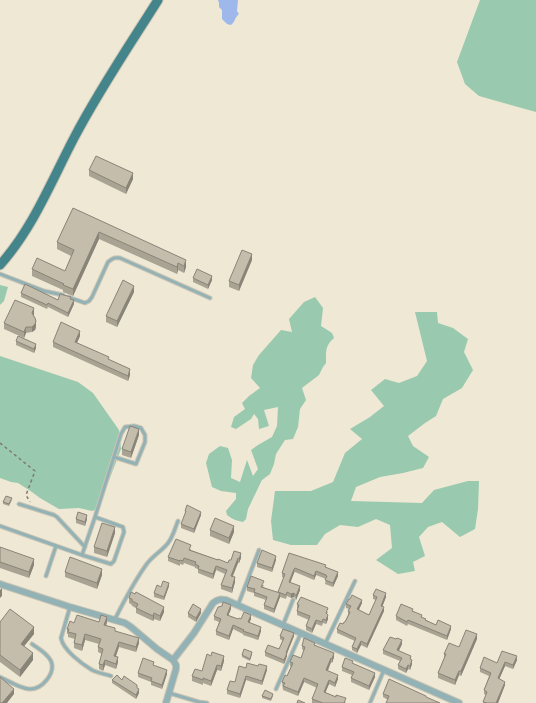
<svg xmlns="http://www.w3.org/2000/svg" width="536" height="703" font-family="Merriweather,serif">
<style>
.green{fill:#99c9ae}
.water{fill:#9fb8eb}
.lines{fill:none;stroke-linecap:round;stroke-linejoin:round}
.lane-casing{stroke:#cbc5b4;stroke-width:5}
.street-casing{stroke:#cbc5b4;stroke-width:8}
.primary-casing{stroke:#cbc5b4;stroke-width:11}
.path{stroke:#7f7a6e;stroke-width:1.5;stroke-dasharray:3 3;stroke-linecap:butt}
.lane{stroke:#93b2b6;stroke-width:3}
.street{stroke:#93b2b6;stroke-width:6}
.primary{stroke:#44848b;stroke-width:9}
.wall{fill:#a9a393}
.shaded-wall{fill:#898478}
.building{fill:#c4bdab;stroke:#898478}
</style>
<rect width="100%" height="100%" fill="#efe8d5"/>
<!-- green -->
<path class="green" d="M 480,0 L 536,0 L 536,112 L 479,96 L 465,84 L 457,62 Z
M 0,285 L 8,287 L 4,301 L 0,305 Z
M 315,297 L 323,308 L 321,326 L 332,333 L 334,338 C 325,346 326,351 326,363 L 323,367 L 319,375 L 302,388 L 306,400 L 300,409 L 298,427 L 293,439 L 285,440 L 276,454 L 274,464 L 270,474 L 262,480 L 260,484 L 248,509 L 246,519 L 243,522 C 237,521 232,519 227,515 L 226,511 L 236,499 L 236,493 L 221,491 L 212,487 L 206,463 L 209,454 L 220,446 L 228,448 L 232,460 L 231,478 L 240,482 L 247,460 L 253,476 L 258,469 L 251,450 L 258,445 L 272,437 L 277,426 L 278,407 L 264,410 L 269,426 L 259,429 L 258,419 L 254,414 L 251,419 L 236,429 L 231,427 L 234,417 L 245,409 L 242,403 L 249,396 L 260,388 L 251,378 L 253,365 L 259,355 L 281,330 L 292,332 L 289,319 L 304,302 Z
M 415,312 L 437,312 L 438,323 L 453,328 L 468,339 L 464,352 L 473,370 L 462,388 L 443,399 L 436,416 L 425,423 L 408,436 L 413,446 L 429,457 L 423,468 L 403,473 L 380,477 L 356,487 L 351,501 L 422,503 L 434,490 L 468,481 L 479,481 L 478,509 L 475,529 L 460,537 L 442,522 L 428,527 L 419,537 L 425,556 L 413,562 L 415,571 L 398,574 L 376,560 L 392,548 L 390,525 L 376,519 L 358,527 L 340,525 L 325,534 L 317,545 L 291,545 L 273,540 L 271,521 L 275,491 L 311,491 L 333,482 L 345,453 L 362,439 L 350,429 L 370,417 L 384,406 L 371,390 L 385,379 L 399,383 L 417,376 L 427,361 Z
M 0,356 L 78,382 L 93,393 L 119,430 L 121,449 L 98,509 L 92,511 L 79,508 L 59,509 L 40,498 L 32,492 L 18,483 L 11,482 L 0,478 Z"/>
<!-- water -->
<path class="water" d="M 218,0 L 238,0 L 237,11 L 239,14 C 235,17 235,22 231,25 L 227,24 L 222,19 L 222,10 L 219,7 L 219,3 Z"/>
<g class="lines">
<!-- lane casing -->
<g class="lane-casing">
<path id="lane" d="M 0,274 L 44,291 L 63,295
M 68,297 L 85,303 L 89,301 L 92,297 L 108,262 C 113,258 115,257 120,258 L 210,298
M 19,504 L 54,515 L 57,517 L 85,547
M 95,517 L 121,434 L 125,427 L 134,426 L 141,428 L 145,435 L 145,442 L 136,464 L 114,457
M 0,526 L 82,555 L 111,564 L 114,561 L 124,532 L 123,527 L 95,517 L 82,555
M 46,576 L 56,546
M 238,605 L 259,550
M 70,607 L 61,638 C 63,650 82,664 92,670 C 98,673 105,674 111,676
M 115,619 C 124,601 134,582 146,565 C 152,556 162,551 168,543 C 173,537 175,528 178,521
M 283,625 L 293,600
M 325,644 L 355,581
M 0,677 C 9,681 19,688 29,689 C 42,690 56,673 51,661 C 47,653 39,649 32,644
M 276,689 L 301,633
M 169,693 L 199,702 L 207,703
M 370,703 L 384,670"/>
</g>
<!-- street casing -->
<g class="street-casing">
<path id="street" d="M 0,584 L 70,607 L 125,623 L 131,627 L 157,649 L 173,660 L 194,633 L 213,603 C 218,599 221,599 226,600 L 459,703
M 166,703 L 176,669 L 176,665 L 173,660"/>
</g>
<!-- primary casing -->
<g class="primary-casing">
<path id="primary" d="M 0,265 C 33,228 51,182 74,138 C 99,90 129,46 158,0"/>
</g>
<!-- path -->
<path class="path" d="M 0,443 L 35,471 L 26,495 L 30,502"/>
<!-- lane -->
<use href="#lane" class="lane"/>
<!-- street -->
<use href="#street" class="street"/>
<!-- primary -->
<use href="#primary" class="primary"/>
</g>
<!-- wall -->
<path class="wall" d="M 89,170 L 133,179 L 126,194 L 89,176 Z
M 73,208 L 186,267 L 184,273 L 178,270 L 177,274 L 99,239 L 73,296 L 63,292 L 63,290 L 32,276 L 32,269 L 65,271 L 71,256 L 57,249 L 57,242 Z
M 252,260 L 239,291 L 229,287 L 229,281 Z
M 193,278 L 212,280 L 208,289 L 193,282 Z
M 134,292 L 117,327 L 106,322 L 106,316 Z
M 21,293 L 58,300 L 71,299 L 74,304 L 68,317 L 48,307 L 47,309 L 21,297 Z
M 34,314 L 34,316 L 36,327 L 35,330 L 32,332 L 26,333 L 24,338 L 4,329 L 4,323 Z
M 80,336 L 77,343 L 109,360 L 130,375 L 128,381 L 53,347 L 53,342 Z
M 16,341 L 36,348 L 34,353 L 16,345 Z
M 139,435 L 131,458 L 122,455 L 122,449 Z
M 12,500 L 9,506 L 3,504 L 3,502 Z
M 185,511 L 201,515 L 194,533 L 181,528 L 181,524 L 185,514 Z
M 76,519 L 87,519 L 85,526 L 76,523 Z
M 210,530 L 234,532 L 229,544 L 210,536 Z
M 115,533 L 107,557 L 94,553 L 94,547 Z
M 0,547 L 34,565 L 29,578 L 0,568 Z
M 191,549 L 191,550 L 218,560 L 228,563 L 231,560 L 241,558 L 239,563 L 238,563 L 233,576 L 235,582 L 232,593 L 221,589 L 221,585 L 225,574 L 216,570 L 213,579 L 198,573 L 198,569 L 195,568 L 195,567 L 184,563 L 183,565 L 180,564 L 180,566 L 168,561 L 168,557 Z
M 289,553 L 326,567 L 338,576 L 333,587 L 325,584 L 326,579 L 316,575 L 314,580 L 295,572 L 294,573 L 290,583 L 300,590 L 296,600 L 294,597 L 291,598 L 287,596 L 286,599 L 280,597 L 274,613 L 264,609 L 264,605 L 266,600 L 254,596 L 254,593 L 247,591 L 247,587 L 264,585 L 263,587 L 278,593 L 284,578 L 282,577 L 282,573 Z
M 276,560 L 272,572 L 257,567 L 257,563 Z
M 65,572 L 102,575 L 97,589 L 65,577 Z
M 169,586 L 164,600 L 154,597 L 154,593 L 161,587 Z
M 373,595 L 386,597 L 382,607 L 384,611 L 367,648 L 361,645 L 357,653 L 352,650 L 352,647 L 355,641 L 337,633 L 337,629 L 345,622 L 348,615 L 348,611 L 349,609 L 346,608 L 346,604 L 362,603 L 359,610 L 369,615 L 376,600 L 373,599 Z
M 129,598 L 164,612 L 160,621 L 154,619 L 153,621 L 136,613 L 136,608 L 132,606 L 132,605 L 129,603 Z
M 297,604 L 328,612 L 327,614 L 328,619 L 326,624 L 323,623 L 322,626 L 316,624 L 312,633 L 306,630 L 306,626 L 309,620 L 297,615 L 297,611 L 298,609 L 297,608 Z
M 231,609 L 228,615 L 238,619 L 251,619 L 249,623 L 261,631 L 258,640 L 243,635 L 243,634 L 233,629 L 229,640 L 216,635 L 216,631 L 219,622 L 214,620 L 214,616 Z
M 413,611 L 422,617 L 426,620 L 436,625 L 451,629 L 447,640 L 408,624 L 407,626 L 396,620 L 396,616 Z
M 188,613 L 201,613 L 196,622 L 188,617 Z
M 0,622 L 34,634 L 24,646 L 33,660 L 20,677 L 0,662 Z
M 99,622 L 107,622 L 106,626 L 139,643 L 136,652 L 119,647 L 116,656 L 118,662 L 116,669 L 105,665 L 103,671 L 99,669 L 99,664 L 102,654 L 98,652 L 98,647 L 99,644 L 85,640 L 82,651 L 74,648 L 74,643 L 75,639 L 68,637 L 68,634 L 67,634 L 67,629 Z
M 280,636 L 294,636 L 287,653 L 287,656 L 284,664 L 265,656 L 265,652 L 279,649 L 283,641 L 280,639 Z
M 477,639 L 461,676 L 459,675 L 455,685 L 438,678 L 438,673 L 444,658 L 444,654 Z
M 402,644 L 399,651 L 411,660 L 412,664 L 410,670 L 408,669 L 406,673 L 398,669 L 398,665 L 400,661 L 383,654 L 383,650 Z
M 315,645 L 334,657 L 332,663 L 331,662 L 328,671 L 338,679 L 335,687 L 329,684 L 325,692 L 346,702 L 345,703 L 312,703 L 312,699 L 317,688 L 304,682 L 298,696 L 283,690 L 282,682 L 287,676 L 291,667 L 290,666 L 290,662 L 301,658 L 304,651 L 302,649 L 302,646 Z
M 252,654 L 250,661 L 242,657 L 242,655 Z
M 517,660 L 513,669 L 505,666 L 499,679 L 505,685 L 498,703 L 483,703 L 486,695 L 484,694 L 484,690 L 489,676 L 480,672 L 480,668 L 497,663 Z
M 224,661 L 221,671 L 217,670 L 211,686 L 203,683 L 203,685 L 192,681 L 192,676 L 202,671 Z
M 353,664 L 375,677 L 369,690 L 351,682 L 351,678 L 352,675 L 342,671 L 342,667 Z
M 154,666 L 167,674 L 162,689 L 151,685 L 151,682 L 138,677 L 138,673 Z
M 246,668 L 267,670 L 262,685 L 246,680 L 240,698 L 227,694 L 227,690 L 235,682 Z
M 112,680 L 122,680 L 137,688 L 139,693 L 136,699 L 112,683 Z
M 383,694 L 426,698 L 388,700 L 383,697 Z
M 262,696 L 273,696 L 271,701 L 262,698 Z"/>
<!-- shaded-wall -->
<path class="shaded-wall" d="M 133,173 L 133,179 L 126,194 L 126,188 Z
M 99,232 L 99,239 L 73,296 L 73,289 Z
M 252,254 L 252,260 L 239,291 L 239,285 Z
M 186,260 L 186,267 L 184,273 L 184,266 Z
M 178,263 L 178,270 L 177,274 L 177,267 Z
M 212,276 L 212,280 L 208,289 L 208,285 Z
M 134,286 L 134,292 L 117,327 L 117,321 Z
M 74,300 L 74,304 L 68,317 L 68,313 Z
M 34,308 L 34,314 L 32,319 L 32,313 Z
M 36,321 L 36,327 L 35,330 L 32,332 L 32,327 Z
M 26,327 L 26,333 L 24,338 L 24,332 Z
M 80,331 L 80,336 L 75,347 L 75,342 Z
M 36,344 L 36,348 L 34,353 L 34,349 Z
M 130,369 L 130,375 L 128,381 L 128,376 Z
M 139,429 L 139,435 L 131,458 L 131,452 Z
M 201,512 L 201,515 L 194,533 L 194,529 Z
M 87,515 L 87,519 L 85,526 L 85,522 Z
M 234,526 L 234,532 L 229,544 L 229,538 Z
M 115,527 L 115,533 L 107,557 L 107,551 Z
M 241,553 L 241,558 L 239,563 L 239,559 Z
M 276,556 L 276,560 L 272,572 L 272,568 Z
M 238,558 L 238,563 L 231,580 L 231,576 Z
M 34,559 L 34,565 L 29,578 L 29,572 Z
M 216,566 L 216,570 L 213,579 L 213,574 Z
M 102,569 L 102,575 L 97,589 L 97,583 Z
M 294,569 L 294,573 L 289,586 L 289,582 Z
M 316,571 L 316,575 L 314,580 L 314,576 Z
M 338,572 L 338,576 L 333,587 L 333,583 Z
M 235,577 L 235,582 L 232,593 L 232,588 Z
M 169,583 L 169,586 L 164,600 L 164,597 Z
M 300,586 L 300,590 L 296,600 L 296,596 Z
M 2,588 L 2,596 L 0,598 L 0,590 Z
M 280,593 L 280,597 L 274,613 L 274,609 Z
M 294,593 L 294,597 L 291,598 L 291,594 Z
M 386,593 L 386,597 L 381,610 L 381,606 Z
M 362,600 L 362,603 L 357,613 L 357,609 Z
M 231,605 L 231,609 L 227,619 L 227,615 Z
M 164,607 L 164,612 L 160,621 L 160,616 Z
M 384,607 L 384,611 L 367,648 L 367,644 Z
M 201,609 L 201,613 L 196,622 L 196,618 Z
M 154,613 L 154,619 L 153,621 L 153,616 Z
M 251,615 L 251,619 L 248,626 L 248,622 Z
M 328,615 L 328,619 L 326,624 L 326,620 Z
M 107,617 L 107,622 L 104,631 L 104,625 Z
M 316,620 L 316,624 L 312,633 L 312,629 Z
M 233,625 L 233,629 L 229,640 L 229,636 Z
M 451,626 L 451,629 L 447,640 L 447,636 Z
M 34,627 L 34,634 L 21,650 L 21,644 Z
M 261,627 L 261,631 L 258,640 L 258,636 Z
M 294,633 L 294,636 L 286,656 L 286,653 Z
M 85,634 L 85,640 L 82,651 L 82,645 Z
M 477,634 L 477,639 L 461,676 L 461,671 Z
M 139,638 L 139,643 L 136,652 L 136,647 Z
M 402,640 L 402,644 L 397,654 L 397,650 Z
M 361,641 L 361,645 L 357,653 L 357,649 Z
M 119,642 L 119,647 L 114,661 L 114,656 Z
M 33,653 L 33,660 L 20,677 L 20,670 Z
M 287,653 L 287,656 L 284,664 L 284,660 Z
M 334,653 L 334,657 L 332,663 L 332,659 Z
M 224,656 L 224,661 L 221,671 L 221,666 Z
M 517,656 L 517,660 L 513,669 L 513,665 Z
M 118,657 L 118,662 L 116,669 L 116,664 Z
M 331,658 L 331,662 L 326,674 L 326,670 Z
M 105,660 L 105,665 L 103,671 L 103,665 Z
M 412,660 L 412,664 L 410,670 L 410,666 Z
M 505,662 L 505,666 L 498,682 L 498,678 Z
M 217,665 L 217,670 L 211,686 L 211,681 Z
M 408,665 L 408,669 L 406,673 L 406,669 Z
M 267,666 L 267,670 L 262,685 L 262,681 Z
M 167,670 L 167,674 L 162,689 L 162,685 Z
M 459,671 L 459,675 L 455,685 L 455,680 Z
M 375,673 L 375,677 L 369,690 L 369,686 Z
M 338,675 L 338,679 L 335,687 L 335,683 Z
M 246,676 L 246,680 L 240,698 L 240,694 Z
M 304,678 L 304,682 L 298,696 L 298,692 Z
M 329,680 L 329,684 L 324,696 L 324,692 Z
M 505,682 L 505,685 L 498,703 L 496,703 Z
M 14,689 L 14,694 L 7,703 L 2,703 Z
M 139,689 L 139,693 L 136,699 L 136,695 Z"/>
<!-- building -->
<path class="building" d="M 96,156 L 133,173 L 126,188 L 89,170 Z
M 73,208 L 186,260 L 184,266 L 178,263 L 177,267 L 99,232 L 73,289 L 63,285 L 64,284 L 32,269 L 37,258 L 65,271 L 74,250 L 57,242 Z
M 242,250 L 252,254 L 239,285 L 229,281 Z
M 197,269 L 212,276 L 208,285 L 193,278 Z
M 123,280 L 134,286 L 117,321 L 106,316 Z
M 25,284 L 58,300 L 60,294 L 71,297 L 70,299 L 74,300 L 68,313 L 48,303 L 47,305 L 21,293 Z
M 15,300 L 34,308 L 32,313 L 35,318 L 36,321 L 35,324 L 32,327 L 26,327 L 24,332 L 4,323 Z
M 61,322 L 80,331 L 75,342 L 109,357 L 108,359 L 130,369 L 128,376 L 53,342 Z
M 18,336 L 36,344 L 34,349 L 16,341 Z
M 130,426 L 139,429 L 131,452 L 122,449 Z
M 6,496 L 12,498 L 9,504 L 3,502 Z
M 187,505 L 201,512 L 194,529 L 181,524 L 186,511 L 185,511 Z
M 78,512 L 87,515 L 85,522 L 76,519 Z
M 215,518 L 234,526 L 229,538 L 210,530 Z
M 102,523 L 115,527 L 107,551 L 94,547 Z
M 176,539 L 191,545 L 189,550 L 218,560 L 218,559 L 228,563 L 229,560 L 231,560 L 234,551 L 241,553 L 239,559 L 238,558 L 231,576 L 235,577 L 232,588 L 221,585 L 227,570 L 216,566 L 213,574 L 198,569 L 199,566 L 195,564 L 196,562 L 184,558 L 183,561 L 180,560 L 180,561 L 168,557 Z
M 0,547 L 34,559 L 29,572 L 0,562 Z
M 262,550 L 276,556 L 272,568 L 257,563 Z
M 289,553 L 326,565 L 325,567 L 338,572 L 333,583 L 325,580 L 327,576 L 326,576 L 326,575 L 316,571 L 314,576 L 295,568 L 294,569 L 289,582 L 300,586 L 296,596 L 294,593 L 291,594 L 287,592 L 286,595 L 278,592 L 285,574 L 282,573 Z
M 70,557 L 102,569 L 97,583 L 65,572 Z
M 251,576 L 264,581 L 261,587 L 280,593 L 274,609 L 264,605 L 267,597 L 254,592 L 255,589 L 247,587 Z
M 163,581 L 169,583 L 164,597 L 154,593 L 157,585 L 161,587 Z
M 376,589 L 386,593 L 381,606 L 384,607 L 367,644 L 361,641 L 357,649 L 352,647 L 356,638 L 337,629 L 340,623 L 343,624 L 344,622 L 345,622 L 350,612 L 348,611 L 351,606 L 346,604 L 349,599 L 350,599 L 352,595 L 362,600 L 357,609 L 369,615 L 377,597 L 373,595 Z
M 131,592 L 135,594 L 136,592 L 164,607 L 160,616 L 154,613 L 153,616 L 136,608 L 138,604 L 132,601 L 132,599 L 129,598 Z
M 301,597 L 328,608 L 326,613 L 328,615 L 326,620 L 323,619 L 322,622 L 316,620 L 312,629 L 306,626 L 310,616 L 297,611 L 299,605 L 297,604 Z
M 223,602 L 231,605 L 227,615 L 238,619 L 239,618 L 241,619 L 244,612 L 251,615 L 248,622 L 261,627 L 258,636 L 243,631 L 244,630 L 233,625 L 229,636 L 216,631 L 221,619 L 214,616 L 218,607 L 222,606 Z
M 193,604 L 201,609 L 196,618 L 188,613 Z
M 401,604 L 413,609 L 412,611 L 422,615 L 421,617 L 426,619 L 425,620 L 436,625 L 438,620 L 451,626 L 447,636 L 408,620 L 407,622 L 396,616 Z
M 10,609 L 34,627 L 21,644 L 33,653 L 20,670 L 0,655 L 0,622 Z
M 77,615 L 99,622 L 101,615 L 107,617 L 104,625 L 115,628 L 115,631 L 139,638 L 136,647 L 119,642 L 114,656 L 118,657 L 116,664 L 105,660 L 103,665 L 99,664 L 103,649 L 98,647 L 101,639 L 85,634 L 82,645 L 74,643 L 76,634 L 68,632 L 69,629 L 67,629 L 70,621 L 74,623 Z
M 283,629 L 294,633 L 286,653 L 287,653 L 284,660 L 265,652 L 268,645 L 279,649 L 284,638 L 280,636 Z
M 466,630 L 477,634 L 461,671 L 459,671 L 455,680 L 438,673 L 446,654 L 444,654 L 449,643 L 459,647 Z
M 390,637 L 396,639 L 397,638 L 402,640 L 397,650 L 411,656 L 410,659 L 412,660 L 410,666 L 408,665 L 406,669 L 398,665 L 402,658 L 383,650 Z
M 304,638 L 315,643 L 314,645 L 334,653 L 332,659 L 331,658 L 326,670 L 338,675 L 335,683 L 329,680 L 324,692 L 336,697 L 336,695 L 346,698 L 344,703 L 323,703 L 312,699 L 318,684 L 304,678 L 298,692 L 283,686 L 285,683 L 282,682 L 285,675 L 287,676 L 293,663 L 290,662 L 293,655 L 301,658 L 305,647 L 302,646 Z
M 244,649 L 252,652 L 250,659 L 242,655 Z
M 502,651 L 517,656 L 513,665 L 505,662 L 498,678 L 505,682 L 496,703 L 487,703 L 483,702 L 487,692 L 484,690 L 491,673 L 480,668 L 484,657 L 497,663 Z
M 212,652 L 224,656 L 221,666 L 217,665 L 211,681 L 203,678 L 203,680 L 192,676 L 195,669 L 202,671 L 207,654 L 211,656 Z
M 143,658 L 154,662 L 153,665 L 167,670 L 162,685 L 151,681 L 152,678 L 138,673 Z
M 345,658 L 353,661 L 352,663 L 375,673 L 369,686 L 351,678 L 354,672 L 342,667 Z
M 247,663 L 258,666 L 259,664 L 267,666 L 262,681 L 246,676 L 240,694 L 227,690 L 230,681 L 235,682 L 239,666 L 246,668 Z
M 117,675 L 122,680 L 124,676 L 137,685 L 137,688 L 139,689 L 136,695 L 112,680 Z
M 0,677 L 14,689 L 2,703 L 0,703 Z
M 389,679 L 426,696 L 426,697 L 440,703 L 386,703 L 389,696 L 383,694 Z
M 265,690 L 273,694 L 271,699 L 262,696 Z
M 298,700 L 305,703 L 297,703 Z"/>
</svg>
